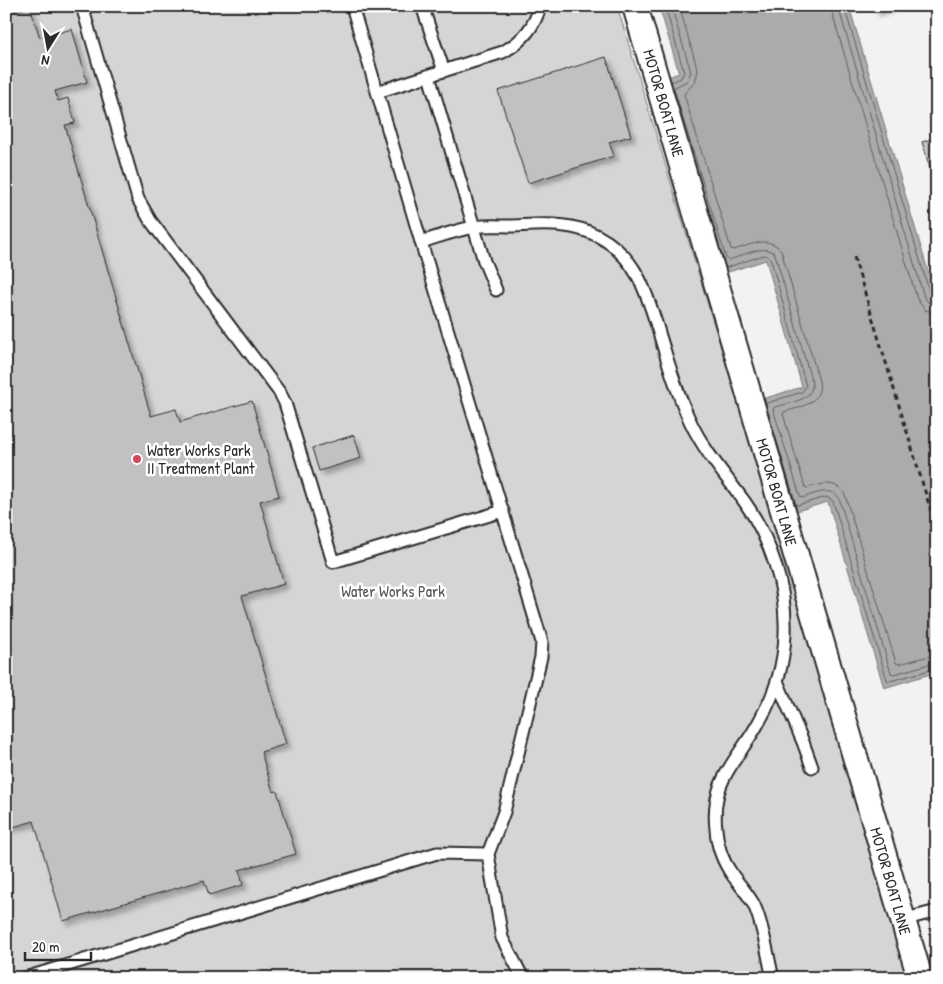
<svg xmlns="http://www.w3.org/2000/svg" width="943" height="984" font-family="'Patrick Hand',sans-serif">
<style>
.green{fill:#d5d5d5;stroke:#808080}
.water{fill:#ababab;stroke:#787878}
.lines{fill:none;stroke-linecap:round;stroke-linejoin:round}
.shore{stroke:#5e5e5e;stroke-width:1}
.building{fill:#c1c1c1;stroke:#2b2b2b;filter:url(#shadow)}
.lane-casing{stroke:#2b2b2b;stroke-width:15}
.street-casing{stroke:#2b2b2b;stroke-width:28}
.path{stroke:#2b2b2b;stroke-width:3;stroke-dasharray:5 4;stroke-linecap:butt}
.lane{stroke:#fff;stroke-width:11}
.street{stroke:#fff;stroke-width:24}
.poi-dot{fill:#d1495b;stroke:#fff;stroke-width:2}
.labels{text-anchor:middle;stroke-width:5;stroke-linejoin:round;paint-order:stroke}
.street-label{font-size:16px;fill:#2b2b2b;stroke:#fff}
.poi-label{font-size:16px;fill:#2b2b2b;stroke:#fff;text-anchor:start}
.park-label{font-size:16px;fill:#565656;stroke:#fff}
</style>
<defs>
<filter id="shadow"><feDropShadow dx="4.5" dy="4.5" stdDeviation="2.5" flood-color="#0004"/></filter>
</defs>
<rect width="100%" height="100%" fill="#f2f2f2"/>
<filter id="ink" filterUnits="userSpaceOnUse"><feTurbulence type="fractalNoise" baseFrequency=".02" numOctaves="2"/><feDisplacementMap in="SourceGraphic" scale="10" xChannelSelector="R" yChannelSelector="G"/><feConvolveMatrix kernelMatrix="1 2 1 2 8 2 1 2 1" color-interpolation-filters="sRGB"/></filter>
<g filter="url(#ink)">
<!-- green -->
<path class="green" d="M 6,6 L 617,6 L 913,978 L 6,978 Z"/>
<!-- water -->
<path class="water" d="M 659,6 L 849,6 L 937,301 L 937,672 L 884,688 L 828,502 L 793,512 L 759,400 L 802,387 L 766,260 L 719,275 L 660,80 L 679,73 Z"/>
<g class="lines">
<!-- shore -->
<path class="shore" d="M 665,6 L 684,72 L 681,78 L 671,82
M 671,6 L 691,72 L 687,81 L 675,87 L 674,89 L 726,258 L 729,260 C 742,256 764,243 775,254 L 812,383 C 814,401 788,403 775,407 L 773,409 L 800,496 L 802,498 C 815,494 830,486 839,498 L 891,673 L 894,674 L 937,662
M 679,6 L 698,71 L 695,82 L 684,94 L 731,249 L 734,250 C 750,245 768,235 781,250 L 819,381 C 823,403 801,407 784,412 L 783,414 L 805,487 L 807,488 C 822,484 836,479 845,495 L 896,663 L 899,664 L 937,654
M 830,6 L 917,299 L 925,310 L 937,313
M 838,6 L 924,297 L 929,303 L 937,305
M 844,6 L 930,294 L 932,298 L 937,299
M 725,268 L 764,255 L 768,256 L 771,260 L 806,386 L 802,392 L 767,403 L 766,405
M 772,425 L 796,504 L 798,505 L 826,497 L 833,501 L 887,680 L 890,681 L 937,668"/>
</g>
<!-- building -->
<path class="building" d="M 874,6 L 891,6 L 875,12 Z
M 30,7 L 40,38 L 72,29 L 87,82 L 55,91 L 58,101 L 68,98 L 75,123 L 65,125 L 151,416 L 176,409 L 180,422 L 252,401 L 279,496 L 260,501 L 284,584 L 242,596 L 286,744 L 261,752 L 273,792 L 277,791 L 296,854 L 239,870 L 243,885 L 209,895 L 204,880 L 63,921 L 34,821 L 6,829 L 6,14 Z
M 606,57 L 631,136 L 609,142 L 614,156 L 528,183 L 498,91 Z
M 937,137 L 937,177 L 933,178 L 922,142 Z
M 354,435 L 361,458 L 319,471 L 312,448 Z"/>
<g class="lines">
<!-- lane casing -->
<g class="lane-casing">
<path id="lane" d="M 82,6 L 138,199 L 150,220 L 280,393 L 285,403 L 333,562 L 503,511
M 352,6 L 421,242 L 542,642 L 541,657 L 504,812 L 488,854 L 502,938 L 523,978
M 422,6 L 444,71
M 429,76 L 484,261 L 496,290
M 377,92 L 503,52 C 521,42 535,27 540,6
M 421,242 C 438,237 456,230 474,227 C 486,225 498,226 510,226 C 540,225 570,221 598,236 C 638,257 648,297 660,336 C 669,365 677,394 690,421 C 704,451 725,475 744,501 C 770,538 787,587 785,634 C 784,664 775,694 760,720 C 739,760 710,778 716,829 C 717,846 723,862 733,876 C 740,885 748,894 754,905 C 764,927 767,954 773,978
M 777,681 L 803,742 L 812,767
M 902,920 L 937,911
M 25,978 L 437,853 L 488,854"/>
</g>
<!-- street casing -->
<g class="street-casing">
<path id="street" d="M 635,6 L 920,978"/>
</g>
<!-- path -->
<path class="path" d="M 854,257 L 937,531"/>
<!-- lane -->
<use href="#lane" class="lane"/>
<!-- street -->
<use href="#street" class="street"/>
</g>
</g>
<!-- markers -->
<circle class="poi-dot" cx="137" cy="459" r="5"/>
<g class="labels">
<!-- street labels -->
<g class="street-label">
<text transform="translate(664 103) rotate(74)" y="6">MOTOR BOAT LANE</text>
<text transform="translate(777 492) rotate(74)" y="6">MOTOR BOAT LANE</text>
<text transform="translate(891 881) rotate(74)" y="6">MOTOR BOAT LANE</text>
</g>
<!-- poi labels -->
<g class="poi-label">
<text x="147" y="456">Water Works Park<tspan x="147" dy="18">II Treatment Plant</tspan></text>
</g>
<!-- park labels -->
<g class="park-label">
<text x="393" y="597">Water Works Park</text>
</g>
</g>
<!-- margin -->
<rect width="943" height="984" fill="none" stroke="#fff" stroke-width="25"/>
<rect x="12" y="12" width="918" height="959" fill="none" stroke="#2b2b2b" stroke-width="2" filter="url(#ink)"/>
<!-- north arrow -->
<g transform="translate(48 48) rotate(191)" stroke="#ffffff" stroke-width="4" paint-order="stroke">
<path d="M0-4L9 19L0 12L-9 19Z" fill="#2b2b2b"/>
<text y="-8" font-size="14" font-weight="bold" text-anchor="middle" fill="#2b2b2b">N</text>
</g>
<!-- scale -->
<path d="M25 952v8h66v-8" fill="none" stroke="#2b2b2b" stroke-width="2.5"/>
<text x="32" y="952" font-size="15" fill="#2b2b2b" stroke="#ffffff" stroke-width="4" paint-order="stroke">20 m</text>
</svg>
